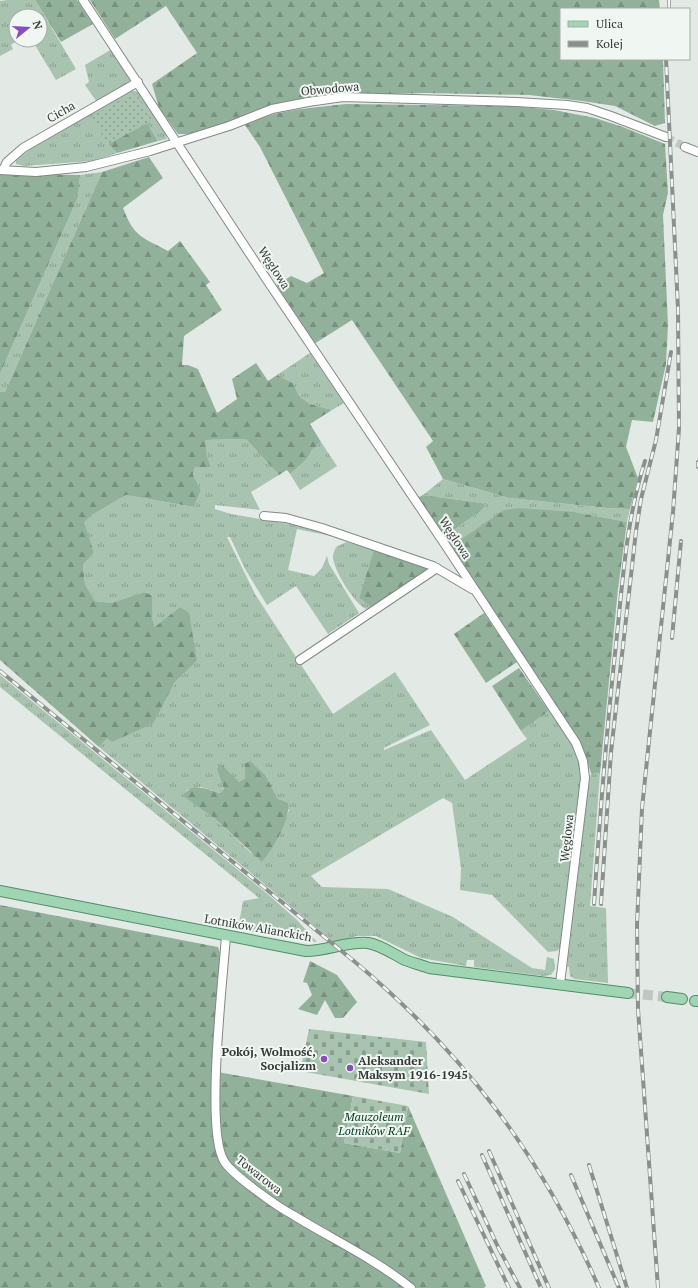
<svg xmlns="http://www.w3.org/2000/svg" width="698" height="1288" font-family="'PT Serif',serif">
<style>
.grass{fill:url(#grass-tufts);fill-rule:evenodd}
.forest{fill:url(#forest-firs)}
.cemetery{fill:url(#cemetery-stones)}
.park{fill:url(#park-dots)}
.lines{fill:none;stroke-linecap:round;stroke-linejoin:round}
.minor-tunnel{stroke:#c0c7c2;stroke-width:8;stroke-dasharray:8 4;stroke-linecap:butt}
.major-tunnel{stroke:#c0c7c2;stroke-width:10;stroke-dasharray:10 5;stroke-linecap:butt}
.minor-casing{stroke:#838985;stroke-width:10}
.major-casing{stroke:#518c68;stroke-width:12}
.minor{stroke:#fff;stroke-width:8}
.major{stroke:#a0d5b4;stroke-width:10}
.rail-casing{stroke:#8b908c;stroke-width:4}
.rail{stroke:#f0f7f2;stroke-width:2.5;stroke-dasharray:8;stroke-linecap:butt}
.poi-dot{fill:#894cc2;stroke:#f0f7f2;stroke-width:1.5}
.labels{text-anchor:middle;stroke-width:4;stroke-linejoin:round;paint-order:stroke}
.street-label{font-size:12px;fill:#363937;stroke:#f0f7f2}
.poi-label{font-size:12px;font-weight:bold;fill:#363937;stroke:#f0f7f2;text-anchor:end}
.park-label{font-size:12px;font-style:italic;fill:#00391c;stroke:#f0f7f2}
</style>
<defs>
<pattern id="grass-tufts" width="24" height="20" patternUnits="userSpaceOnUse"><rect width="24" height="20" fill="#a8c3b0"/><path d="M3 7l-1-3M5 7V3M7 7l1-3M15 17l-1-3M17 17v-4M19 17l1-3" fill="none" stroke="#8a9f90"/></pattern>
<pattern id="forest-firs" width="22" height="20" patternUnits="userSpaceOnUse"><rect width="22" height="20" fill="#92b19b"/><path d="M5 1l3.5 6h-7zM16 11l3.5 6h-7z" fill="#78917f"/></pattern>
<pattern id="cemetery-stones" width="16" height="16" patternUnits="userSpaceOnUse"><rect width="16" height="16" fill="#a8c3b0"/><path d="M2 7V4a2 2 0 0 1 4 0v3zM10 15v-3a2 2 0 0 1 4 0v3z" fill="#8a9f90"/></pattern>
<pattern id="park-dots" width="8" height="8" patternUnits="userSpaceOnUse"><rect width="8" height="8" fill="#a8c3b0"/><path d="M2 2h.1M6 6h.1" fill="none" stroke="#8a9f90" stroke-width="1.8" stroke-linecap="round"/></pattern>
</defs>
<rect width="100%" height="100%" fill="#e3eae5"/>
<!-- grass -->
<path class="grass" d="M 7,0 L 35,0 L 76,69 L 56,80 L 32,40 L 40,40 L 40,16 L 16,16 L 16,40 L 18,40 L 11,45 L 13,49 L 0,56 L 0,1 Z
M 112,49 L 132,80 L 97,102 L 85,85 L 89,82 L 85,65 Z
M 128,90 L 140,92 L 162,125 L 167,139 L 158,141 L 147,123 L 153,119 L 108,144 L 117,153 L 92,161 L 24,166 L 16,164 L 16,160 L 33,147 Z
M 102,172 L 5,392 L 0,392 L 0,374 L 78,197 L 80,175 Z
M 310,353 L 344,403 L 332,410 L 310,404 L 299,396 L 293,383 L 277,375 Z
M 246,439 L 279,475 L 251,492 L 260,510 L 215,505 L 215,509 L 231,514 L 313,528 L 336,537 L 297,529 L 288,570 L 314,576 L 322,568 L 327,556 L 329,564 L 359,613 L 328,634 L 296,586 L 267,605 L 245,569 L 230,537 L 227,537 L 255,594 L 333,714 L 395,672 L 430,725 L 384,748 L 384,750 L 431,730 L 465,780 L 527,739 L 521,731 L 549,711 L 574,746 L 582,770 L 562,946 L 557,951 L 548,952 L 492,895 L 460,890 L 461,868 L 452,803 L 443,798 L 311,876 L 322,887 L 388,889 L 453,917 L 532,968 L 545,970 L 547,957 L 554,959 L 555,969 L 551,975 L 543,976 L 474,967 L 474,960 L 467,960 L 466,966 L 421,958 L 376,936 L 357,936 L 334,942 L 99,747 L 107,737 L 154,723 L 175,682 L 197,661 L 180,607 L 155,628 L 152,618 L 152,595 L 144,592 L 111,603 L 95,601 L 85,584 L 83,565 L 94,553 L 83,522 L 92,515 L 126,495 L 194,507 L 201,490 L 193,475 L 195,467 L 211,467 L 207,456 L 204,440 ZM 245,764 L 266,776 L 278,799 L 289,810 L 282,827 L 251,853 L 214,818 L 184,796 L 187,790 L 201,787 L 220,793 L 224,789 L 217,770 L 239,782 L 245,778 Z
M 321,442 L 337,466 L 300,490 L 290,474 L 307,459 L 312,450 Z
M 443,479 L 509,498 L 607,508 L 630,509 L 627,522 L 575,512 L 450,547 L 444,537 L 482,510 L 485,505 L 482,503 L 423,495 Z
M 346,542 L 374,549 L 359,598 L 371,607 L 366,609 C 355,605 332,568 333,556 C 333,553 335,550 336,547 Z
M 0,675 L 271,897 L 297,920 L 317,942 L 294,940 L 238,929 L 243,901 L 259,898 L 0,687 Z
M 591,773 L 600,773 L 590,906 L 606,908 L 608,983 L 574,979 L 570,976 L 569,967 L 567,967 L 587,795 Z"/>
<!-- forest -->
<path class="forest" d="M 35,0 L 77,0 L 93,24 L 61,42 Z
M 90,0 L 659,0 L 660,9 L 561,9 L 561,59 L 663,59 L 665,123 L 655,126 L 615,106 L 582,101 L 529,95 L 425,93 L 324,96 L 218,126 L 188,134 L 178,134 L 159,108 L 152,84 L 197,53 L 166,6 L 115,39 Z
M 346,104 L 512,106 L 554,110 L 595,118 L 623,127 L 665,144 L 668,193 L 663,215 L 668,325 L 666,364 L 653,422 L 632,420 L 626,447 L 638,478 L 630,509 L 607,508 L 509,498 L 443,479 L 426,447 L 433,441 L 352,320 L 314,344 L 275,286 L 291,276 L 307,283 L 324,273 L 260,147 L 245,125 C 275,109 313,108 346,104 Z
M 147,123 L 158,141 L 117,153 L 108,144 Z
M 149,157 L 163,178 L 123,208 C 134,237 142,237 168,251 L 180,241 L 210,282 L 206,285 L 222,310 L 184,336 L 182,365 L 188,365 L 198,369 L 217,413 L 237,399 L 232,379 L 256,363 L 268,381 L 277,375 L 293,383 L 299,396 L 310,404 L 332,410 L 310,424 L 321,442 L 312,450 L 307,459 L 290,474 L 287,470 L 279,475 L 246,439 L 205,440 L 207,456 L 211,467 L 195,467 L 193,475 L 201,490 L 194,507 L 126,495 L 92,515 L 84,522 L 94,553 L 83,565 L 85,584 L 95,601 L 111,603 L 144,592 L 152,595 L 152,618 L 155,627 L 180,607 L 189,613 L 197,661 L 175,682 L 154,723 L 112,742 L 107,738 L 99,747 L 0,660 L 0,392 L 5,392 L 102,172 Z
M 0,174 L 80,175 L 78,197 L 0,374 Z
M 423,495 L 482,503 L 485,505 L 482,510 L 444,537 L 417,498 Z
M 518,508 L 575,512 L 627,522 L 618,589 L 600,773 L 591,773 L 581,743 L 450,547 L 504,510 Z
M 374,549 L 427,567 L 425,573 L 371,607 L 359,598 Z
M 484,613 L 517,662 L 486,683 L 454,634 Z
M 519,668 L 549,711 L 521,731 L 492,686 Z
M 250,761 L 266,776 L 278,799 L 288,803 C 291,819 272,850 262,862 L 214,818 L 183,796 C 192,781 207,790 220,793 L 224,789 L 217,770 L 219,765 L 223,766 L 239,782 L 245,778 L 245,764 Z
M 0,905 L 218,947 L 220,953 L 212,1071 L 353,1096 L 344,1143 L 400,1153 L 408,1106 L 486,1286 L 484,1288 L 0,1288 Z
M 310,961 L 337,975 L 357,1002 L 343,1018 L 335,1018 L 325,1000 L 317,1015 L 298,1009 L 312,995 L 307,983 L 303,982 Z"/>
<!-- cemetery -->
<path class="cemetery" d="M 309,1029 L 426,1042 L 429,1094 L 300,1071 Z
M 353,1096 L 408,1106 L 400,1153 L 344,1143 Z"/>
<!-- park -->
<path class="park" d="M 137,94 L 153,120 L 108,144 L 91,117 L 122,99 Z"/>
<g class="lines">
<!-- minor-tunnel -->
<path class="minor-tunnel" d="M 666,137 L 685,147"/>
<!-- major-tunnel -->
<path class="major-tunnel" d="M 628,993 L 667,997"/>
<!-- minor casing -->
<g class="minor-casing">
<path id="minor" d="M 83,0 L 267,280 L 446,546 L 576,743 L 583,761 L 585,778 L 560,984
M 685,147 L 698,152
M 0,170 L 36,172 L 86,167 L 150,151 L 229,126 L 272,109 L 308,102 L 343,97 L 516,102 L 567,105 L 587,108 L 611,116 L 666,137
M 3,170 L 7,162 L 23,148 L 138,82
M 264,516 L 286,518 L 322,528 L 433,566 L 472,589
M 300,660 L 437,568
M 226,936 C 223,979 205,1131 224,1161 C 231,1174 278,1207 293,1215 C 332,1239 375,1259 411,1288"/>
</g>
<!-- major casing -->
<g class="major-casing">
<path id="major" d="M 0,891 L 306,951 C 327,951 347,941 368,943 C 381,945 393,954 405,960 C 413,963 421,965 429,968 L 628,993
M 667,997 L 682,999
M 695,1001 L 698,1001"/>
</g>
<!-- minor -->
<use href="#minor" class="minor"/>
<!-- major -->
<use href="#major" class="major"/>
<!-- rail casing -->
<g class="rail-casing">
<path id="rail" d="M 669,0 L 669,9
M 698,462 L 698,467
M 672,638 L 681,541
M 0,671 L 355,962 C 464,1053 543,1158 599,1288
M 594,904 C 600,814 607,724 617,635 C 623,576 627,517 645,461
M 601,904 L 611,752 L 636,531 L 641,499 L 656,440 L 671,352
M 489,1151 L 549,1288
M 482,1155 L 541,1288
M 589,1165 L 627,1288
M 464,1174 L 498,1247 L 520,1288
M 571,1175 L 619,1288
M 458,1181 L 509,1288
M 658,1288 L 638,1009 L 637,925 L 642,808 L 673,512 L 679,428 L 678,309 L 666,59"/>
</g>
<!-- rail -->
<use href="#rail" class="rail"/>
</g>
<!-- markers -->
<g class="poi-dot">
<circle cx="324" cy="1059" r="4"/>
<circle cx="350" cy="1068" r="4"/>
</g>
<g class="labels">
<!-- street labels -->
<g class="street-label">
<text transform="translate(330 89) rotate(-5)" y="4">Obwodowa</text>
<text transform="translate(61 112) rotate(-30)" y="4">Cicha</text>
<text transform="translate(274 268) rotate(57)" y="4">Węglowa</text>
<text transform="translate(455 538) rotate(57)" y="4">Węglowa</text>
<text transform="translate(567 838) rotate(-84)" y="4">Węglowa</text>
<text transform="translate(258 928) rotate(10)" y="4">Lotników Alianckich</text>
<text transform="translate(259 1175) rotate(38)" y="4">Towarowa</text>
</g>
<!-- poi labels -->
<g class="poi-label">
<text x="316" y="1056">Pokój, Wolmość,<tspan x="316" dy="14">Socjalizm</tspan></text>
<text x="358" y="1065" text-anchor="start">Aleksander<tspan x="358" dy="14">Maksym 1916-1945</tspan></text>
</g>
<!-- park labels -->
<g class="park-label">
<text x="374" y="1121">Mauzoleum<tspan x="374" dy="14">Lotników RAF</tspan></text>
</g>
</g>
<!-- legend -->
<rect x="560" y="8" width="130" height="52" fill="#f0f7f2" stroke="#a6aba7"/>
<rect x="568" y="21" width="20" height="6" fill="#a0d5b4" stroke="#a6aba7"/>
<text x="596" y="28" font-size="12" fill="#363937">Ulica</text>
<rect x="568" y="41" width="20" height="6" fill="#8b908c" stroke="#a6aba7"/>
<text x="596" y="48" font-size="12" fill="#363937">Kolej</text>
<!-- north arrow -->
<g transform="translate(28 28) rotate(72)"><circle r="19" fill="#f0f7f2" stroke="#a6aba7"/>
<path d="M0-3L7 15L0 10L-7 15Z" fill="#894cc2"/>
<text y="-6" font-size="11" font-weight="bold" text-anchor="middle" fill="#363937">N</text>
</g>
</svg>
